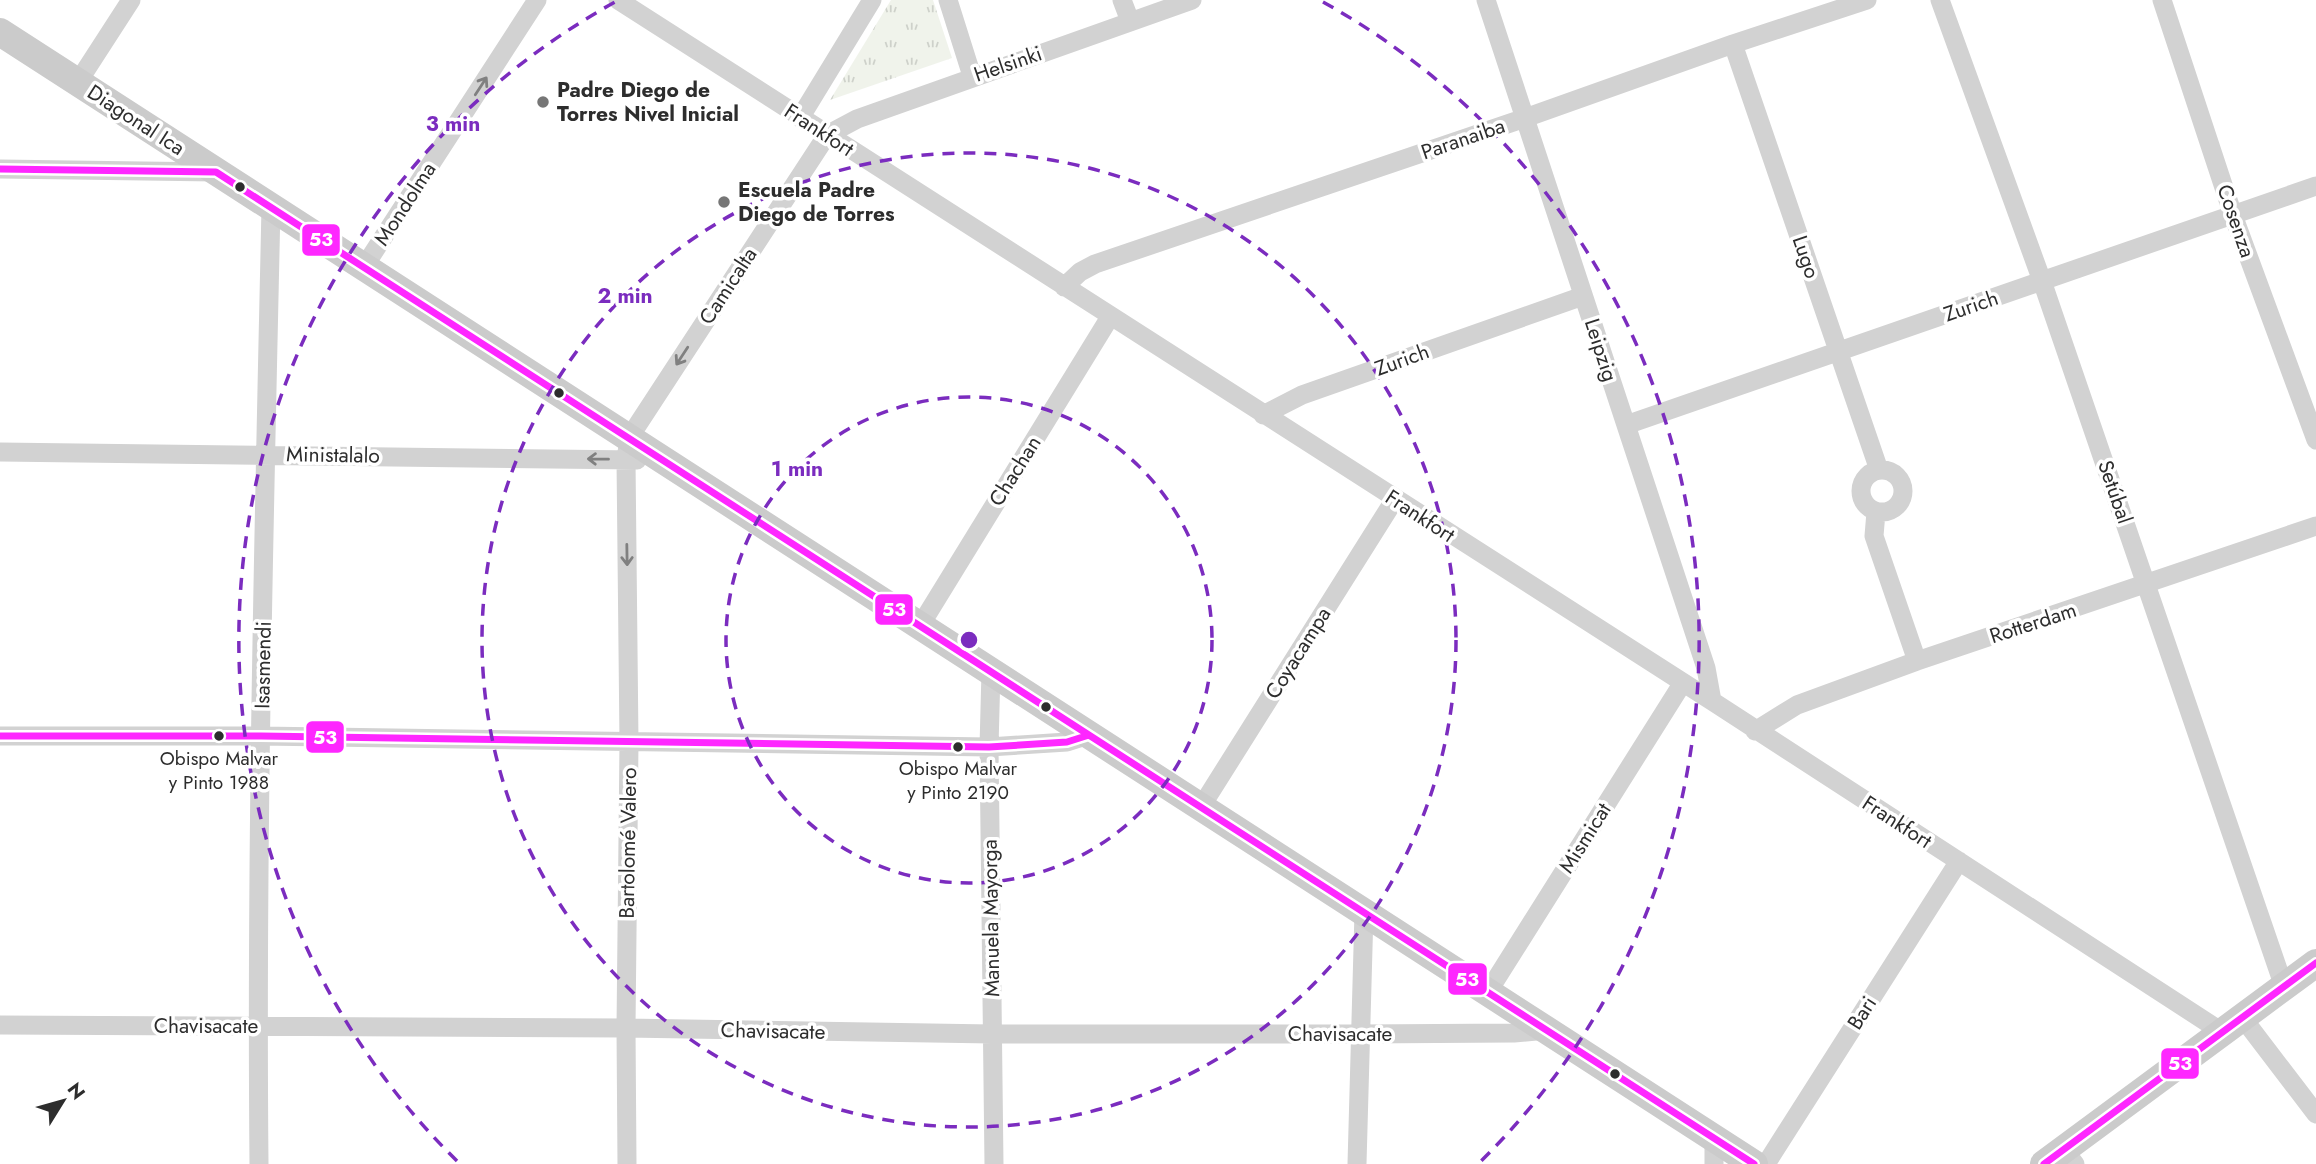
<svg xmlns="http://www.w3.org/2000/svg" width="2316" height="1164" font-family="Jost,sans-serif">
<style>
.grass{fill:url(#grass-tufts)}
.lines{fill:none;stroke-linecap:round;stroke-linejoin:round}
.minor{stroke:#d2d2d2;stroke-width:19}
.secondary{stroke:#cbcbcb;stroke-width:28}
.bus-1-casing{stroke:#fff;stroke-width:12}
.bus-1{stroke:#fe27ff;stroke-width:7}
.oneway{stroke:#808080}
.ring{fill:none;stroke:#7b2cbf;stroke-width:3.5;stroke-dasharray:12 9}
.poi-dot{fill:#767676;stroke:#fff;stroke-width:2.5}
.bus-dot{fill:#2d2d2d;stroke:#fff;stroke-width:2.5}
.labels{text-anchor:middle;stroke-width:7;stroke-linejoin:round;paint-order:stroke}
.bus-label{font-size:19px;fill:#2d2d2d;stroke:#fff}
.street-label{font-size:21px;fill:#2d2d2d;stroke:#fff}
.poi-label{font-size:21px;font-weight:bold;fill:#2d2d2d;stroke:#fff;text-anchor:start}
.centre{fill:#7b2cbf;stroke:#fff;stroke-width:3.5}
.ring-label{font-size:21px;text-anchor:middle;font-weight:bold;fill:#7b2cbf;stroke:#fff;stroke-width:7;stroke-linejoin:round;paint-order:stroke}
.line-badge{stroke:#fff;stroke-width:2.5}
.badge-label{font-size:19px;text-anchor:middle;font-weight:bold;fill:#fff}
</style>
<defs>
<pattern id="grass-tufts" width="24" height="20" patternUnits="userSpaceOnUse" patternTransform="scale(1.75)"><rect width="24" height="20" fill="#f0f3eb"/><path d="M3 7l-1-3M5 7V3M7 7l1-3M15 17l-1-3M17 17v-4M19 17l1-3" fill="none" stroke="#ced1ca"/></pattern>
</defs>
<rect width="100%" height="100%" fill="#fff"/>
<!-- grass -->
<path class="grass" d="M 891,0 L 933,0 L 952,58 L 830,100 Z"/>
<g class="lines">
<!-- minor -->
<path class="minor" d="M 618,0 L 1712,701 L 2222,1032
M 948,0 L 972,76
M 1122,0 L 1130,21
M 1486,0 L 1706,668 L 1712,701
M 1940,0 L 2042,281 L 2284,987
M 2162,0 L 2233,215 L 2316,440
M 1733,44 L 1879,470
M 78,82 L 131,0
M 800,118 L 872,0
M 0,169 L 215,172
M 364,267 L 537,0
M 1064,287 L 1080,272 L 1095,264 L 1525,118 L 1733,44 L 1867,0
M 1263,415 L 1302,395 L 1583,296
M 1626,425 L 2316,186
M 0,452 L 637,460
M1861 491a21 21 0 1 1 42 0a21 21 0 1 1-42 0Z
M 1876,512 L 1874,536 L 1917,661
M 920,626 L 1110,317
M 991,671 L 989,747 L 994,1164
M 1755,731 L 1797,705 L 1917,661 L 2316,526
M 0,736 L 261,736 L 989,747 L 1067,742 L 1089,735
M 1201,807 L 1395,499
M 1488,992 L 1682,684
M 2242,1017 L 2316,1114
M 0,1025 L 626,1028 L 992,1034 L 1360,1034 L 1514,1033 L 1547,1030
M 2064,1150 L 2075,1164
M 259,1164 C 256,845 264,526 271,207
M 627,1164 L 626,1028 L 629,742 L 626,460 L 629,438 L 827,135 L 857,119 L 1192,0
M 1357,1164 L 1364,912
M 1714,1164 L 1714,1138
M 1766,1164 L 1959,861"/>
<!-- secondary -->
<path class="secondary" d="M 0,32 L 1754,1164
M 2044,1164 L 2316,963"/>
<!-- bus-1 casing -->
<g class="bus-1-casing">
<path id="bus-1" d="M 0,169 L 216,172 L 1754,1164
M 0,736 L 261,736 L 989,747 L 1067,742 L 1089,735
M 2044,1164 L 2316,963"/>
</g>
<!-- bus-1 -->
<use href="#bus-1" class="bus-1"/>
</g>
<!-- one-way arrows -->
<defs><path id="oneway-shaft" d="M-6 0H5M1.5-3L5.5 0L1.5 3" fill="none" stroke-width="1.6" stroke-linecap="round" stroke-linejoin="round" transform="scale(1.75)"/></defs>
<g class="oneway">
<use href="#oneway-shaft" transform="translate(481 86) rotate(-57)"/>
<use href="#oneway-shaft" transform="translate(682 356) rotate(123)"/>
<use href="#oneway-shaft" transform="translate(598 459) rotate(-179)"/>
<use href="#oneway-shaft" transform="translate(627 555) rotate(89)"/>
</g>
<!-- distance rings -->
<g class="ring">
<circle cx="969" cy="640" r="243"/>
<circle cx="969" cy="640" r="487"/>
<path d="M457 1161A730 730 0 0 1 615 2M1323 2A730 730 0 0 1 1481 1161"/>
</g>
<!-- markers -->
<g class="poi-dot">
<circle cx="543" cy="102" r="7"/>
<circle cx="724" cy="202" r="7"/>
</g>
<g class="bus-dot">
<circle cx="240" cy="187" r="6"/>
<circle cx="559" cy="393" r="6"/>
<circle cx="1046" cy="707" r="6"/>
<circle cx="219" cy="736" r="6"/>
<circle cx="958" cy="747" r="6"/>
<circle cx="1615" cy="1074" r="6"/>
</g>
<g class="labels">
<!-- bus labels -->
<g class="bus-label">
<text x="219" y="765">Obispo Malvar<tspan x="219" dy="24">y Pinto 1988</tspan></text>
<text x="958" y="775">Obispo Malvar<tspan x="958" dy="24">y Pinto 2190</tspan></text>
</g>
<!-- street labels -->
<g class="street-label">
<text transform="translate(1008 64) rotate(-19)" y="7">Helsinki</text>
<text transform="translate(136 120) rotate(33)" y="7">Diagonal Ica</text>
<text transform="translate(819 130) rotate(33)" y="7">Frankfort</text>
<text transform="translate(1463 139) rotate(-19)" y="7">Paranaiba</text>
<text transform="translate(405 204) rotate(-57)" y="7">Mondolma</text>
<text transform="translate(2236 221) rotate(71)" y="7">Cosenza</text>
<text transform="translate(1806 257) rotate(71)" y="7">Lugo</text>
<text transform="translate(728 286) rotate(-57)" y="7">Camicalta</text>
<text transform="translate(1971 306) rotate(-19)" y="7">Zurich</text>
<text transform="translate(1601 350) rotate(72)" y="7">Leipzig</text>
<text transform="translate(1402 360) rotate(-20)" y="7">Zurich</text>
<text transform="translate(333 455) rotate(1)" y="7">Ministalalo</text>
<text transform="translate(1015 471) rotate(-58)" y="7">Chachan</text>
<text transform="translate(2115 492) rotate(71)" y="7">Setúbal</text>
<text transform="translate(1420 516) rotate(33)" y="7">Frankfort</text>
<text transform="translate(2033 623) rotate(-18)" y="7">Rotterdam</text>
<text transform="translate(1298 653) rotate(-58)" y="7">Coyacampa</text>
<text transform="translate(263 665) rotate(-89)" y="7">Isasmendi</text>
<text transform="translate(1897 822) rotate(33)" y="7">Frankfort</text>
<text transform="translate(1585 838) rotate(-58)" y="7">Mismicat</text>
<text transform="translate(628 843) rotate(-89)" y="7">Bartolomé Valero</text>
<text transform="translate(991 918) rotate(-91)" y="7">Manuela Mayorga</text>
<text transform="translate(1862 1013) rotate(-58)" y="7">Bari</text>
<text x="206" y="1033">Chavisacate</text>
<text transform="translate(773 1031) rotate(1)" y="7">Chavisacate</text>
<text x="1340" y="1041">Chavisacate</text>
</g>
<!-- poi labels -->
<g class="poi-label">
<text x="557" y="97">Padre Diego de<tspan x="557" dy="24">Torres Nivel Inicial</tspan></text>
<text x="738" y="197">Escuela Padre<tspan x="738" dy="24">Diego de Torres</tspan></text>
</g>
</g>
<circle cx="969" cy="640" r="10" class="centre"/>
<g class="ring-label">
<text x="453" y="131">3 min</text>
<text x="625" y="303">2 min</text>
<text x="797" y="476">1 min</text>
</g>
<g class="line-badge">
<rect x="301" y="223" width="40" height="34" rx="7" fill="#fe27ff"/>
<rect x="874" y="593" width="40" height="33" rx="7" fill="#fe27ff"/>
<rect x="305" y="720" width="40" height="34" rx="7" fill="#fe27ff"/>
<rect x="1447" y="962" width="41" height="34" rx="7" fill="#fe27ff"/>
<rect x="2160" y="1047" width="40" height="33" rx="7" fill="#fe27ff"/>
</g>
<g class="badge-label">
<text x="321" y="246">53</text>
<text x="894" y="616">53</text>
<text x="325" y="744">53</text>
<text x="1467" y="986">53</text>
<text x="2180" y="1070">53</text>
</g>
<!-- north arrow -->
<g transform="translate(63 1101) rotate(53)" stroke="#ffffff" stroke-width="5" paint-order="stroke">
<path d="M0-5L12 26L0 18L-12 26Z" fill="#2d2d2d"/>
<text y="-10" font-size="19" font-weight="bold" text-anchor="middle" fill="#2d2d2d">N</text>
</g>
</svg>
